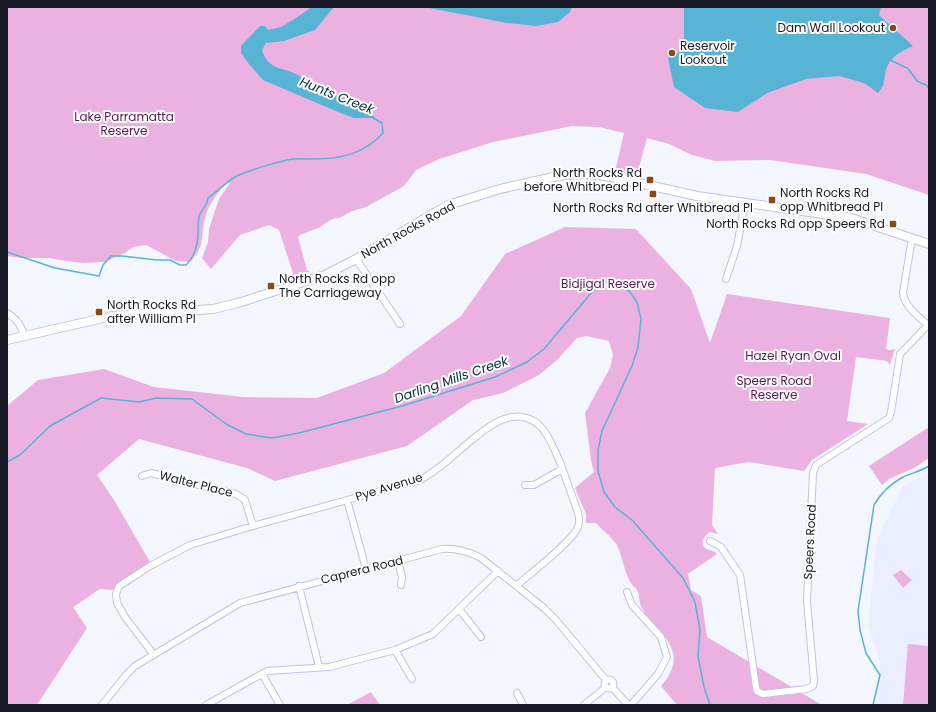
<svg xmlns="http://www.w3.org/2000/svg" width="936" height="712" font-family="Poppins,sans-serif">
<style>
.built{fill:#ebeeff}
.green{fill:#ebb1e1}
.water{fill:#57b4d5}
.lines{fill:none;stroke-linecap:round;stroke-linejoin:round}
.stream{stroke:#57b4d5;stroke-width:1.5}
.minor-casing{stroke:#bec3e5;stroke-width:8}
.secondary-casing{stroke:#bec3e5;stroke-width:10}
.minor{stroke:#fff;stroke-width:6}
.secondary{stroke:#fff;stroke-width:8}
.poi-dot{fill:#8a4913;stroke:#fff;stroke-width:1.5}
.labels{text-anchor:middle;stroke-width:4;stroke-linejoin:round;paint-order:stroke}
.poi-label{font-size:12px;fill:#171925;stroke:#fff;text-anchor:start}
.park-label{font-size:12px;fill:#5d1555;stroke:#fff}
.street-label{font-size:12px;fill:#171925;stroke:#fff}
.water-label{font-size:13px;font-style:italic;fill:#022f3c;stroke:#fff}
</style>
<rect width="100%" height="100%" fill="#f4f6fd"/>
<!-- built -->
<path class="built" d="M 929,473 L 929,705 L 873,705 L 880,675 L 879,660 L 868,625 L 877,539 L 903,486 Z"/>
<!-- green -->
<path class="green" d="M 7,7 L 929,7 L 929,195 L 866,174 L 770,160 L 715,161 L 692,155 L 669,144 L 647,138 L 638,171 L 639,176 L 613,170 L 616,167 L 624,133 L 599,127 L 572,126 L 493,142 L 439,159 L 416,170 L 404,186 L 366,207 L 352,211 L 339,218 L 332,219 L 320,227 L 300,235 L 298,237 L 307,270 L 310,272 L 292,277 L 293,273 L 279,230 L 269,225 L 240,235 L 211,269 L 202,258 L 208,242 L 209,229 L 219,199 L 230,183 L 226,182 C 218,193 208,205 205,218 C 200,237 206,246 190,262 L 176,261 L 146,245 L 133,247 L 125,253 L 104,262 L 83,263 L 66,261 L 49,258 L 22,258 L 7,256 Z
M 565,227 L 636,229 L 691,289 L 710,343 L 727,294 L 890,318 L 886,349 L 889,350 L 895,349 L 890,365 L 887,361 L 856,357 L 847,421 L 868,424 L 812,460 L 804,471 L 749,462 L 715,468 L 712,525 L 718,534 L 710,532 C 705,535 699,543 705,548 C 709,551 714,550 717,554 L 688,574 L 691,590 L 701,596 L 707,637 L 822,705 L 677,705 L 661,686 C 669,677 676,665 673,653 C 669,635 652,625 643,610 C 639,604 640,599 638,592 C 637,588 633,587 631,583 C 625,575 622,555 617,545 C 612,537 602,530 596,523 L 586,523 L 586,514 L 575,488 L 594,472 L 591,460 L 585,413 L 610,368 L 613,355 L 609,341 L 586,336 L 577,338 L 557,360 L 539,375 L 503,393 L 473,400 L 407,446 L 275,481 L 247,468 L 139,439 L 97,475 L 114,500 L 150,562 L 112,590 L 100,589 L 73,607 L 87,628 L 37,705 L 7,705 L 7,406 L 38,380 L 104,369 L 154,387 L 243,397 L 317,398 L 384,373 L 461,316 L 505,254 Z
M 929,427 L 929,458 L 914,468 L 889,479 L 882,485 L 869,466 Z
M 901,570 L 912,580 L 903,588 L 893,575 Z
M 908,644 L 929,646 L 929,705 L 903,705 Z
M 371,692 L 380,705 L 347,705 Z"/>
<!-- water -->
<path class="water" d="M 311,7 L 334,7 L 315,30 L 284,41 L 266,43 L 262,50 C 269,71 281,66 298,75 C 304,78 309,84 315,87 C 335,98 361,99 375,118 L 354,118 L 338,112 L 263,80 L 249,64 L 241,53 L 241,46 L 260,26 L 265,26 L 268,30 C 272,29 277,28 281,27 C 285,25 309,10 311,7 Z
M 424,7 L 572,7 L 570,12 L 558,22 L 536,26 L 507,23 Z
M 684,7 L 881,7 L 879,15 L 913,46 C 899,52 887,59 885,75 C 883,86 885,84 878,93 L 864,83 L 839,76 L 806,79 L 767,93 L 738,112 L 705,108 L 674,87 L 668,58 L 681,51 L 684,39 Z"/>
<g class="lines">
<!-- stream -->
<path class="stream" d="M 890,60 L 907,68 L 910,71 L 917,81 L 926,85 L 929,88
M 7,252 L 55,268 L 99,276 L 103,265 L 111,256 L 122,256 L 157,260 L 170,260 L 180,265 L 186,265 C 194,257 198,245 198,233 C 198,228 198,223 199,217 C 201,209 207,207 208,198 C 217,192 225,183 235,177 C 246,171 274,163 287,160 C 295,158 305,159 314,159 C 341,159 364,154 383,133 L 382,123 L 373,118
M 7,462 L 20,455 L 50,426 L 101,398 L 139,402 L 156,398 L 192,399 L 226,424 L 246,434 L 272,438 L 299,433 L 402,406 L 495,377 L 527,362 L 544,349 L 592,292 L 608,281 L 619,284 L 630,292 L 637,302 L 641,319 L 638,347 L 632,366 L 602,431 L 598,450 L 598,471 L 604,492 L 615,507 L 632,520 L 683,578 L 695,602 L 700,630 L 698,656 L 704,687 L 710,705
M 873,705 L 880,675 L 866,653 L 860,630 L 858,611 L 874,505 C 881,493 890,484 903,477 C 912,473 921,471 929,466"/>
<!-- minor casing -->
<g class="minor-casing">
<path id="minor" d="M 356,259 L 400,324
M 726,279 L 737,246 L 745,203
M 7,313 C 17,319 21,325 24,336
M 142,476 L 151,473 L 236,494 L 245,500 L 253,526
M 525,485 L 534,485 L 562,469
M 347,500 L 366,569
M 710,541 L 721,547 L 740,575 L 756,687 L 757,691 L 763,694 L 807,689 L 813,686 L 814,681 L 807,601 L 813,473 L 816,465 L 889,418 L 891,412 L 900,354 L 928,325 C 919,317 904,306 903,293 L 912,238
M 398,561 L 402,577 L 401,585
M 299,586 L 319,667
M 627,592 L 632,605 L 661,637 L 667,657 L 658,674 L 631,705
M 459,609 L 481,637
M 395,650 L 412,679
M 154,655 L 125,617 L 117,603 L 116,594 L 119,586 L 127,581 L 150,566 L 190,545 L 253,526 L 420,480 C 442,468 454,454 473,439 C 484,430 498,419 512,417 C 522,415 533,419 540,426 C 556,442 569,490 578,512 C 579,517 580,522 578,527 C 572,542 531,573 517,585
M 262,674 L 280,705
M604.5 684a4.5 4.5 0 1 1 9 0a4.5 4.5 0 1 1-9 0Z
M 612,687 L 628,705
M 517,693 L 523,705
M 102,705 L 127,674 L 135,666 L 240,603 L 442,549 C 457,548 468,551 481,558 L 544,608 L 556,620 L 606,680
M 206,705 L 267,671 L 329,667 L 395,650 L 433,634 L 498,571
M 584,705 L 606,687"/>
</g>
<!-- secondary casing -->
<g class="secondary-casing">
<path id="secondary" d="M 7,340 L 112,316 L 213,309 L 238,303 L 325,275 L 356,259 L 448,205 L 500,189 L 558,176 L 574,174 L 589,174 L 612,177 L 697,196 L 851,218 L 929,244"/>
</g>
<!-- minor -->
<use href="#minor" class="minor"/>
<!-- secondary -->
<use href="#secondary" class="secondary"/>
</g>
<!-- markers -->
<g class="poi-dot">
<circle cx="893" cy="28" r="4"/>
<circle cx="672" cy="53" r="4"/>
<rect x="646" y="176" width="8" height="8" rx="2"/>
<rect x="649" y="190" width="8" height="8" rx="2"/>
<rect x="768" y="196" width="8" height="8" rx="2"/>
<rect x="889" y="220" width="8" height="8" rx="2"/>
<rect x="267" y="282" width="8" height="8" rx="2"/>
<rect x="95" y="308" width="8" height="8" rx="2"/>
</g>
<g class="labels">
<!-- poi labels -->
<g class="poi-label">
<text x="885" y="32" text-anchor="end">Dam Wall Lookout</text>
<text x="680" y="50">Reservoir<tspan x="680" dy="14">Lookout</tspan></text>
<text x="642" y="177" text-anchor="end">North Rocks Rd<tspan x="642" dy="14">before Whitbread Pl</tspan></text>
<text x="780" y="197">North Rocks Rd<tspan x="780" dy="14">opp Whitbread Pl</tspan></text>
<text x="653" y="212" text-anchor="middle">North Rocks Rd after Whitbread Pl</text>
<text x="885" y="228" text-anchor="end">North Rocks Rd opp Speers Rd</text>
<text x="279" y="283">North Rocks Rd opp<tspan x="279" dy="14">The Carriageway</tspan></text>
<text x="107" y="309">North Rocks Rd<tspan x="107" dy="14">after William Pl</tspan></text>
</g>
<!-- park labels -->
<g class="park-label">
<text x="124" y="121">Lake Parramatta<tspan x="124" dy="14">Reserve</tspan></text>
<text x="608" y="288">Bidjigal Reserve</text>
<text x="793" y="360">Hazel Ryan Oval</text>
<text x="774" y="385">Speers Road<tspan x="774" dy="14">Reserve</tspan></text>
</g>
<!-- street labels -->
<g class="street-label">
<text transform="translate(408 230) rotate(-29)" y="4">North Rocks Road</text>
<text transform="translate(196 484) rotate(14)" y="4">Walter Place</text>
<text transform="translate(389 487) rotate(-17)" y="4">Pye Avenue</text>
<text transform="translate(810 542) rotate(-87)" y="4">Speers Road</text>
<text transform="translate(362 570) rotate(-14)" y="4">Caprera Road</text>
</g>
<!-- water labels -->
<g class="water-label">
<text transform="translate(337 95) rotate(22)" y="5">Hunts Creek</text>
<text transform="translate(451 379) rotate(-19)" y="5">Darling Mills Creek</text>
</g>
</g>
<!-- border -->
<rect width="936" height="712" fill="none" stroke="#171925" stroke-width="16"/>
</svg>
